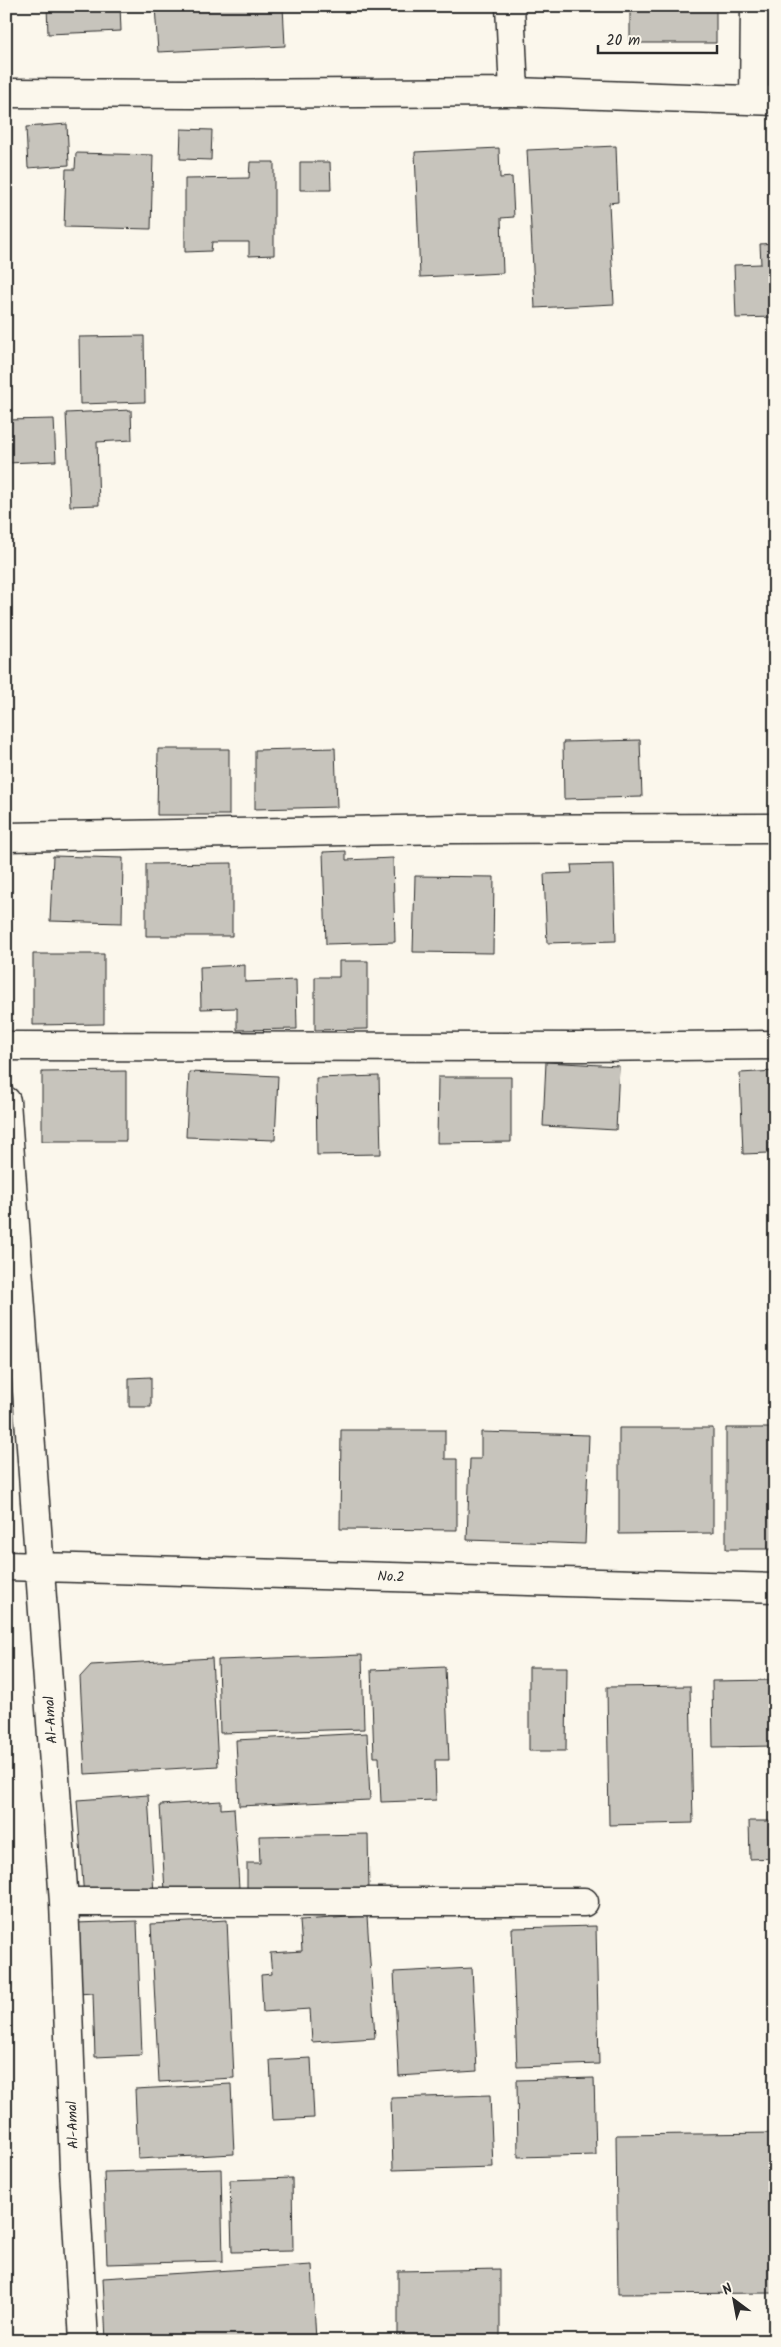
<svg xmlns="http://www.w3.org/2000/svg" width="781" height="2347" font-family="Kalam,sans-serif">
<style>
.building{fill:#c7c4bc;stroke:#2b2b2b}
.lines{fill:none;stroke-linecap:round;stroke-linejoin:round}
.minor-casing{stroke:#2b2b2b;stroke-width:31}
.minor{stroke:#fbf7ec;stroke-width:28}
.labels{text-anchor:middle;stroke-width:4;stroke-linejoin:round;paint-order:stroke}
.street-label{font-size:14px;fill:#2b2b2b;stroke:#fbf7ec}
</style>
<rect width="100%" height="100%" fill="#fbf7ec"/>
<filter id="ink" filterUnits="userSpaceOnUse"><feTurbulence type="fractalNoise" baseFrequency=".02" numOctaves="2"/><feDisplacementMap in="SourceGraphic" scale="10" xChannelSelector="R" yChannelSelector="G"/><feConvolveMatrix kernelMatrix="1 2 1 2 8 2 1 2 1" color-interpolation-filters="sRGB"/></filter>
<g filter="url(#ink)">
<!-- building -->
<path class="building" d="M 47,6 L 120,6 L 121,31 L 48,34 Z
M 155,6 L 283,6 L 285,46 L 158,52 Z
M 650,6 L 716,6 L 716,43 L 630,43 L 630,10 L 650,10 Z
M 67,124 L 69,165 L 28,168 L 26,127 Z
M 181,129 L 212,130 L 211,160 L 180,159 Z
M 616,146 L 618,202 L 609,203 L 614,304 L 535,308 L 527,150 Z
M 499,148 L 500,178 L 512,177 L 514,217 L 501,218 L 503,273 L 420,277 L 415,152 Z
M 76,153 L 153,155 L 151,229 L 64,227 L 66,169 L 75,169 Z
M 250,162 L 274,162 L 274,255 L 249,256 L 249,242 L 212,242 L 211,251 L 185,252 L 185,179 L 249,178 Z
M 300,162 L 330,162 L 331,190 L 300,190 Z
M 775,243 L 775,317 L 736,318 L 734,265 L 761,264 L 760,244 Z
M 144,336 L 145,402 L 80,404 L 79,337 Z
M 131,410 L 132,440 L 97,442 L 99,505 L 70,506 L 66,413 Z
M 54,419 L 56,461 L 6,463 L 6,420 Z
M 640,740 L 642,797 L 564,799 L 563,742 Z
M 335,748 L 337,807 L 255,809 L 255,750 Z
M 158,749 L 229,749 L 229,815 L 157,815 Z
M 346,851 L 346,860 L 393,858 L 395,942 L 326,944 L 323,852 Z
M 53,856 L 123,858 L 122,923 L 50,921 Z
M 232,863 L 232,936 L 146,936 L 146,864 Z
M 614,864 L 616,941 L 547,943 L 544,874 L 572,873 L 571,865 Z
M 415,876 L 494,877 L 493,953 L 413,952 Z
M 33,954 L 104,954 L 104,1024 L 33,1025 Z
M 339,961 L 368,961 L 368,1029 L 315,1030 L 315,977 L 339,977 Z
M 245,965 L 245,982 L 296,980 L 297,1029 L 237,1030 L 237,1008 L 201,1009 L 200,967 Z
M 546,1062 L 619,1066 L 616,1130 L 543,1126 Z
M 126,1071 L 126,1141 L 42,1141 L 42,1072 Z
M 775,1071 L 775,1142 L 769,1143 L 769,1153 L 743,1154 L 740,1073 Z
M 189,1072 L 278,1076 L 275,1140 L 186,1137 Z
M 379,1076 L 381,1154 L 317,1155 L 316,1078 Z
M 438,1077 L 511,1077 L 511,1142 L 437,1143 Z
M 151,1377 L 151,1407 L 129,1407 L 129,1378 Z
M 619,1428 L 713,1428 L 713,1533 L 619,1534 Z
M 726,1428 L 775,1428 L 775,1549 L 726,1549 Z
M 341,1430 L 445,1430 L 445,1459 L 457,1459 L 457,1530 L 340,1529 Z
M 481,1432 L 589,1435 L 585,1544 L 467,1540 L 470,1459 L 481,1459 Z
M 362,1655 L 364,1729 L 220,1733 L 218,1660 Z
M 212,1658 L 218,1766 L 85,1774 L 80,1677 L 91,1665 Z
M 445,1667 L 449,1760 L 435,1760 L 436,1800 L 381,1802 L 379,1757 L 374,1757 L 371,1670 Z
M 529,1667 L 567,1667 L 566,1751 L 529,1751 Z
M 775,1680 L 775,1746 L 713,1747 L 712,1681 Z
M 690,1686 L 693,1823 L 609,1825 L 607,1687 Z
M 367,1733 L 370,1800 L 239,1806 L 236,1740 Z
M 148,1795 L 154,1894 L 84,1899 L 77,1800 Z
M 221,1801 L 221,1809 L 234,1808 L 239,1888 L 165,1892 L 160,1805 Z
M 749,1821 L 775,1821 L 775,1858 L 750,1859 Z
M 368,1834 L 369,1893 L 247,1896 L 247,1863 L 260,1863 L 259,1836 Z
M 367,1916 L 375,2038 L 312,2042 L 310,2009 L 263,2012 L 261,1975 L 272,1974 L 270,1953 L 302,1951 L 300,1920 Z
M 227,1920 L 234,2078 L 159,2082 L 151,1924 Z
M 137,1921 L 142,2055 L 95,2057 L 93,1993 L 78,1994 L 75,1923 Z
M 596,1926 L 599,2064 L 517,2067 L 512,1928 Z
M 472,1968 L 477,2071 L 399,2076 L 394,1972 Z
M 311,2058 L 314,2118 L 273,2120 L 270,2060 Z
M 594,2078 L 596,2155 L 518,2157 L 517,2080 Z
M 231,2084 L 234,2154 L 138,2159 L 135,2089 Z
M 490,2095 L 493,2167 L 393,2170 L 391,2098 Z
M 775,2133 L 775,2293 L 618,2294 L 616,2135 Z
M 221,2169 L 223,2261 L 107,2264 L 104,2172 Z
M 292,2178 L 293,2251 L 232,2252 L 230,2180 Z
M 312,2265 L 316,2341 L 106,2341 L 103,2278 Z
M 500,2269 L 500,2341 L 398,2341 L 398,2271 Z"/>
<g class="lines">
<!-- minor casing -->
<g class="minor-casing">
<path id="minor" d="M 510,6 L 514,92
M 6,93 L 192,94 L 514,92 L 775,101
M 754,100 L 755,6
M 6,837 L 452,829 L 775,828
M 6,1046 L 584,1047 L 775,1045
M 6,1101 L 64,1902 L 74,2169 L 84,2341
M 6,1566 L 775,1588
M 64,1902 L 584,1902"/>
</g>
<!-- minor -->
<use href="#minor" class="minor"/>
</g>
</g>
<g class="labels">
<!-- street labels -->
<g class="street-label">
<text transform="translate(391 1576) rotate(2)" y="5">No.2</text>
<text transform="translate(50 1720) rotate(-94)" y="5">Al-Amal</text>
<text transform="translate(72 2125) rotate(-92)" y="5">Al-Amal</text>
</g>
</g>
<!-- margin -->
<rect width="781" height="2347" fill="none" stroke="#fbf7ec" stroke-width="25"/>
<rect x="12" y="12" width="756" height="2322" fill="none" stroke="#2b2b2b" stroke-width="2" filter="url(#ink)"/>
<!-- north arrow -->
<g transform="translate(734 2300) rotate(328)" stroke="#fbf7ec" stroke-width="4" paint-order="stroke">
<path d="M0-4L9 19L0 12L-9 19Z" fill="#2b2b2b"/>
<text y="-8" font-size="14" font-weight="bold" text-anchor="middle" fill="#2b2b2b">N</text>
</g>
<!-- scale -->
<path d="M598 45v8h119v-8" fill="none" stroke="#2b2b2b" stroke-width="2.5"/>
<text x="606" y="45" font-size="15" fill="#2b2b2b" stroke="#fbf7ec" stroke-width="4" paint-order="stroke">20 m</text>
</svg>
